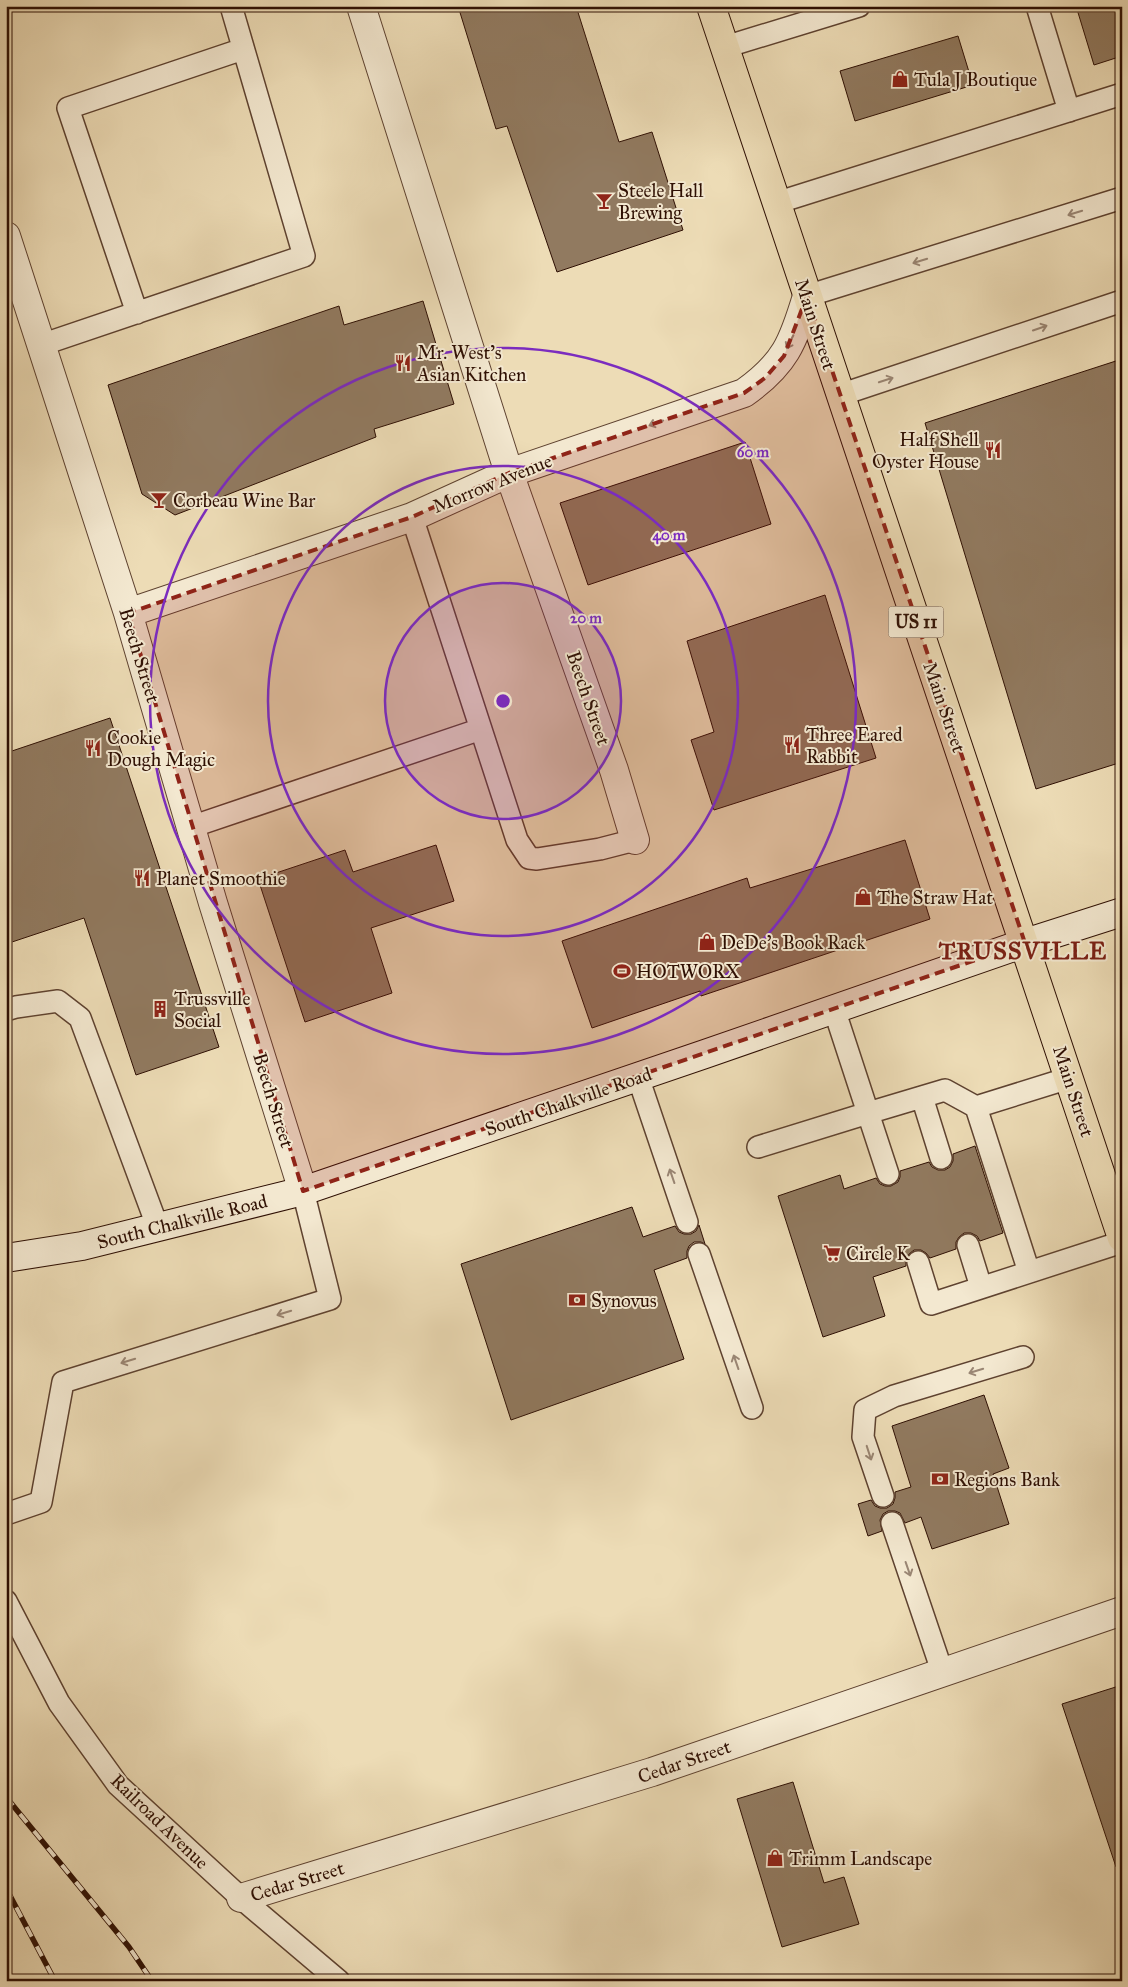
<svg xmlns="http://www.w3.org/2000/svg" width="1128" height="1987" font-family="'IM FELL Great Primer',serif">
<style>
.building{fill:#917a60;stroke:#2e0f03}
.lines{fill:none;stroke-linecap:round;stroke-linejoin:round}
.service-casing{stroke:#5e4230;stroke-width:24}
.minor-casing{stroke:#5e4230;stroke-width:30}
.secondary-casing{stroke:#2e0f03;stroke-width:30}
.primary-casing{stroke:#2e0f03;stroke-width:30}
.service{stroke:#f3e8d0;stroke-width:21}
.minor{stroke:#f3e8d0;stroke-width:28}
.secondary{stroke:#f3e8d0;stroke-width:28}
.primary{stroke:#eddcb6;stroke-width:28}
.rail-casing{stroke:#2e0f03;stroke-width:5.5}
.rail{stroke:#f3e8d0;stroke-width:4;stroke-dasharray:11;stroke-linecap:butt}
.oneway{stroke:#9a8674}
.marked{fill:#8f2418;fill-opacity:0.2;stroke:#8f2418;stroke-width:4;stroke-dasharray:10 6;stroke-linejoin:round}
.ring{fill:none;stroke:#7b2cbf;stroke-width:2.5}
.labels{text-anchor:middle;stroke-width:4;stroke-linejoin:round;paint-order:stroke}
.shield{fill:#f3e8d0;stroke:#695040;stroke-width:1}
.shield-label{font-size:18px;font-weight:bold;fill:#2e0f03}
.poi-label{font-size:19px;fill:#2e0f03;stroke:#f3e8d0;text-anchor:start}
.street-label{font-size:19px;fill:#2e0f03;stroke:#f3e8d0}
.district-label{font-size:24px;font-weight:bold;letter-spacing:1px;fill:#7a1f14;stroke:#f3e8d0}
.centre{fill:#7b2cbf;stroke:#f3e8d0;stroke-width:2.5}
.ring-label{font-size:15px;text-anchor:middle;font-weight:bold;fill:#7b2cbf;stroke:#f3e8d0;stroke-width:4;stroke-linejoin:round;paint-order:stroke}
</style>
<rect width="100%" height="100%" fill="#eddcb6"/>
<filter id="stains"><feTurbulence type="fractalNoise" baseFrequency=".004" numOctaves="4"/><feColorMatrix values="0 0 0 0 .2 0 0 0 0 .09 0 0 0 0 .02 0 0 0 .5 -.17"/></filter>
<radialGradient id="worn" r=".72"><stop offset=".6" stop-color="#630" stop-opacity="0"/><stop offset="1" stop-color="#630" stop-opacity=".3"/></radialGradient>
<!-- building -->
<path class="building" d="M 458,6 L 576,6 L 619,142 L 652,132 L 683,230 L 557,272 L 507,126 L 496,129 Z
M 1076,6 L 1122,6 L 1122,56 L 1094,65 Z
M 958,36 L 973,85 L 855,121 L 840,71 Z
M 423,301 L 454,404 L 374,429 L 376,437 L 175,515 L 142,494 L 108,385 L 339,306 L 344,325 Z
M 1122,359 L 1122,762 L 1036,789 L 925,423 Z
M 745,442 L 771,524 L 588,585 L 560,503 Z
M 825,595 L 876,758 L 714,810 L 691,740 L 714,732 L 687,641 Z
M 110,718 L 219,1047 L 136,1075 L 84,918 L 6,944 L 6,753 Z
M 905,840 L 930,919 L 701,996 L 700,991 L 592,1028 L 562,941 L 747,878 L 750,888 Z
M 436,845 L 454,901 L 371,928 L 392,993 L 305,1022 L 258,879 L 345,850 L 353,872 Z
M 975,1146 L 1003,1233 L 980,1241 L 977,1236 L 971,1233 L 964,1233 L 959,1237 L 956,1242 L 956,1249 L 930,1258 L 926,1253 L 921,1250 L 914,1250 L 909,1254 L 906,1259 L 906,1266 L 873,1277 L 885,1316 L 823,1337 L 778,1196 L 840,1175 L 844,1189 L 876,1178 L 880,1184 L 885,1186 L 891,1186 L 898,1182 L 900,1177 L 900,1171 L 929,1162 L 932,1167 L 938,1170 L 945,1170 L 950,1167 L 953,1161 L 953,1154 Z
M 632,1207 L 643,1237 L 675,1226 L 679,1232 L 684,1234 L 691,1234 L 696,1231 L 699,1225 L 705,1244 L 701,1242 L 694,1242 L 689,1246 L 687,1251 L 687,1258 L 654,1270 L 684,1359 L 511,1420 L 461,1264 Z
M 984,1395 L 1009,1468 L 993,1474 L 1009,1524 L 932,1549 L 921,1517 L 905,1523 L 900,1513 L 895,1511 L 888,1511 L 883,1514 L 880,1520 L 882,1531 L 868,1536 L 858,1504 L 871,1500 L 875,1506 L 880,1508 L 887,1508 L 893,1504 L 895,1498 L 895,1492 L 911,1487 L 892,1426 Z
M 1122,1685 L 1122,1866 L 1116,1867 L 1062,1704 Z
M 793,1782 L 824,1883 L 844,1877 L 859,1924 L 782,1947 L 737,1799 Z"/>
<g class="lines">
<!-- service casing -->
<g class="service-casing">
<path id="service" d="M 1037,6 L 1069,111
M 725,47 L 859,6
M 776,203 L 1122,94
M 807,296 L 1122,198
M 137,313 L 68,108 L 243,49
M 41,345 L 304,256 L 231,6
M 840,395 L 1122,301
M 412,517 L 517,840 L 529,858 L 537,859 L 600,849 L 635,840
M 191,827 L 481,729
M 834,1009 L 868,1113 L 945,1090 L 976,1107
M 6,1010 L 16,1007 L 58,1001 L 80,1018 L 158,1228
M 638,1077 L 687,1222
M 922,1097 L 941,1158
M 758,1147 L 868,1113 L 888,1174
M 968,1245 L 981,1287
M 699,1254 L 752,1408
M 918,1262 L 931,1304 L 1122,1242
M 1029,1272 L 976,1107 L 1069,1078
M 883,1496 L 863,1437 L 865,1410 L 894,1396 L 1023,1357
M 6,1514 L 41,1502 L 63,1382 L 330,1299 L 303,1191
M 892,1523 L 942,1671
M 6,1601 L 59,1703 L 118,1785 L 241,1898 L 339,1981"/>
</g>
<!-- minor casing -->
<g class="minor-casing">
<path id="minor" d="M 361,6 L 509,473 L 614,770 L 635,840
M 6,236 L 128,613 L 213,903 L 303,1191
M 128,613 L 412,517 L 509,473 L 744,393 C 785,364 793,343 807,296
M 241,1898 L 652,1772 L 1122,1611"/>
</g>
<!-- secondary casing -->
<g class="secondary-casing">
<path id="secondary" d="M 6,1258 L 82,1246 L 303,1191 L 705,1054 L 1025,943 L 1122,912"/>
</g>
<!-- primary casing -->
<g class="primary-casing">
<path id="primary" d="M 711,6 C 845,418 987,827 1122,1238"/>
</g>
<!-- service -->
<use href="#service" class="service"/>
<!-- minor -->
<use href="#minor" class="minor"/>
<!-- secondary -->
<use href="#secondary" class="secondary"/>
<!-- primary -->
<use href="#primary" class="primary"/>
<!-- rail casing -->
<g class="rail-casing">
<path id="rail" d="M 6,1797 L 129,1947 L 152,1981
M 6,1888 L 55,1981"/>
</g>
<!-- rail -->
<use href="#rail" class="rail"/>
</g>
<!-- one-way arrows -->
<defs><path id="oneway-shaft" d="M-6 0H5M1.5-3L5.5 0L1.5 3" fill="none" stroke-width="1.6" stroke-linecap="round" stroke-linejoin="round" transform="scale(1.25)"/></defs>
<g class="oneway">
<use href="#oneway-shaft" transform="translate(1075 213) rotate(163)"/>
<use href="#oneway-shaft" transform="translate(920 261) rotate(163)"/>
<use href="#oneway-shaft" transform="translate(1040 328) rotate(-19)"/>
<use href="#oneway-shaft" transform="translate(790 342) rotate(117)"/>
<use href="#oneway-shaft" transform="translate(886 380) rotate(-18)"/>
<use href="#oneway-shaft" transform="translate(656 423) rotate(161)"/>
<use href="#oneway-shaft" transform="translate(672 1176) rotate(-109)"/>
<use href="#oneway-shaft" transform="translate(284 1313) rotate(163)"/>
<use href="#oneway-shaft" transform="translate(128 1361) rotate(163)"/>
<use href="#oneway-shaft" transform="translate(736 1362) rotate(-109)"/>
<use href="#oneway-shaft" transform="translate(976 1371) rotate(163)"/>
<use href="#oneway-shaft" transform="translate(869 1453) rotate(72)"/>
<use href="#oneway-shaft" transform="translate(908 1569) rotate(71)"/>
</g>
<!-- marked area -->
<path class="marked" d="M 807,296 L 1025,943 L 303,1191 L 128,613 L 412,517 L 509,473 L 744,393 L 765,378 L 784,356 Z"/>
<!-- distance rings -->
<circle cx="503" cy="701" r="118" fill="#7b2cbf" fill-opacity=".12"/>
<g class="ring">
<circle cx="503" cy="701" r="118"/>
<circle cx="503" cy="701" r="235"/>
<circle cx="503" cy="701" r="353"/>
</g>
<!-- icons -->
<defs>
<g id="shop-bare" transform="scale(1.35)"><path d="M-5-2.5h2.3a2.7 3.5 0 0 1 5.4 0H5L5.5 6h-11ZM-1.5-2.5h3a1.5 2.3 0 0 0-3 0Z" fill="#8f2418" stroke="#f3e8d0" stroke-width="2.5" paint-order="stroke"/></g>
<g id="bar-bare" transform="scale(1.35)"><path d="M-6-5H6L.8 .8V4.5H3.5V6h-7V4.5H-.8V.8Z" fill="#8f2418" stroke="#f3e8d0" stroke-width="2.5" paint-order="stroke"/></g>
<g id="restaurant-bare" transform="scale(1.35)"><path d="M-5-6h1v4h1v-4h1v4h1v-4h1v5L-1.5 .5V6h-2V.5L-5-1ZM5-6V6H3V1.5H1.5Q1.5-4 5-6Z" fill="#8f2418" stroke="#f3e8d0" stroke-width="2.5" paint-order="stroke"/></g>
<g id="stadium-bare" transform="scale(1.35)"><path d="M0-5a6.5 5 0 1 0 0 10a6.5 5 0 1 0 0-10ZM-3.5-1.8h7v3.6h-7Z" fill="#8f2418" stroke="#f3e8d0" stroke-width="2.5" paint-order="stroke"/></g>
<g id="building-bare" transform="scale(1.35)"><path d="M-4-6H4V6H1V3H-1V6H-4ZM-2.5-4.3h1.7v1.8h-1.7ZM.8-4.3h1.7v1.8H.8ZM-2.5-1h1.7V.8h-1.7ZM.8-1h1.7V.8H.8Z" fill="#8f2418" stroke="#f3e8d0" stroke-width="2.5" paint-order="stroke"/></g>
<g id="supermarket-bare" transform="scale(1.35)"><path d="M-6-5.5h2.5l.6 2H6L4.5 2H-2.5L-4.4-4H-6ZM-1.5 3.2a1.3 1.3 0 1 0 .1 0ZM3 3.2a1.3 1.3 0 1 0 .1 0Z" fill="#8f2418" stroke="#f3e8d0" stroke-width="2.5" paint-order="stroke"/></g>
<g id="bank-bare" transform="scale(1.35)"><path d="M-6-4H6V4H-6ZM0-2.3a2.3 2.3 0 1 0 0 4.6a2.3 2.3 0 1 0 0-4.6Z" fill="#8f2418" stroke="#f3e8d0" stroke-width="2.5" paint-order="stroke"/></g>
</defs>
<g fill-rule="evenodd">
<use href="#shop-bare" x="900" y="79"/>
<use href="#bar-bare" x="604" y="201"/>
<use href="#restaurant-bare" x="403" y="363"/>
<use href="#restaurant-bare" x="993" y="450"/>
<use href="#bar-bare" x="159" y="500"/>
<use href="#restaurant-bare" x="792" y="745"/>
<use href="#restaurant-bare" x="93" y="748"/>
<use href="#restaurant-bare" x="142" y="878"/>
<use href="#shop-bare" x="863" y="897"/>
<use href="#shop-bare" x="707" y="942"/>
<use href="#stadium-bare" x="622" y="971"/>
<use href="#building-bare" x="160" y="1009"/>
<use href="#supermarket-bare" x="832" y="1253"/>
<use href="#bank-bare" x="577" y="1300"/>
<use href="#bank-bare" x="940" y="1479"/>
<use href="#shop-bare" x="775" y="1858"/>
</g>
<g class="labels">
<!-- shield labels -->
<rect class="shield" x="888.5" y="606.5" width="55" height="31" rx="4"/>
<g class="shield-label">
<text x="916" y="628">US 11</text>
</g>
<!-- poi labels -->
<g class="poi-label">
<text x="914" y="86">Tula J Boutique</text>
<text x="618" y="197">Steele Hall<tspan x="618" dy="22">Brewing</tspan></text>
<text x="417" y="359">Mr. West's<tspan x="417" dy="22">Asian Kitchen</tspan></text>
<text x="979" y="446" text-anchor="end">Half Shell<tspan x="979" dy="22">Oyster House</tspan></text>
<text x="173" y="507">Corbeau Wine Bar</text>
<text x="806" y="741">Three Eared<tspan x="806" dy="22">Rabbit</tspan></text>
<text x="107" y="744">Cookie<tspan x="107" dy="22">Dough Magic</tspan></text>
<text x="156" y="885">Planet Smoothie</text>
<text x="877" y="904">The Straw Hat</text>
<text x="721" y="949">DeDe's Book Rack</text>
<text x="636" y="978">HOTWORX</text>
<text x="174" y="1005">Trussville<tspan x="174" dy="22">Social</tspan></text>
<text x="846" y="1260">Circle K</text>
<text x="591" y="1307">Synovus</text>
<text x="954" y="1486">Regions Bank</text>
<text x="789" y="1865">Trimm Landscape</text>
</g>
<!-- street labels -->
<g class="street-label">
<text transform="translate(816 324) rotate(72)" y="7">Main Street</text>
<text transform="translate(492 483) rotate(-22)" y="7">Morrow Avenue</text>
<text transform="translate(140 655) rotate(73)" y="7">Beech Street</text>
<text transform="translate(589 698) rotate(71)" y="7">Beech Street</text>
<text transform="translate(945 707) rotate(71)" y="7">Main Street</text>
<text transform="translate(1074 1091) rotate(72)" y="7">Main Street</text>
<text transform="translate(274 1100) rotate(73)" y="7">Beech Street</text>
<text transform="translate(568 1101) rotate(-19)" y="7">South Chalkville Road</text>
<text transform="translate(182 1221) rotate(-14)" y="7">South Chalkville Road</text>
<text transform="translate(684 1761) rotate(-19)" y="7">Cedar Street</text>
<text transform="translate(160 1821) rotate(44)" y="7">Railroad Avenue</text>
<text transform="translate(297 1881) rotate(-17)" y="7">Cedar Street</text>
</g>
<!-- district labels -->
<g class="district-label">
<text x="1023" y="959">TRUSSVILLE</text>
</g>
</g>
<circle cx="503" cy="701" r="8" class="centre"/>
<g class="ring-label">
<text x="753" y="457">60 m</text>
<text x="669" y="540">40 m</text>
<text x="586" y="623">20 m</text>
</g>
<!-- margin -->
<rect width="1128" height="1987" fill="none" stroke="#eddcb6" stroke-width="25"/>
<rect x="8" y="8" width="1113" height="1972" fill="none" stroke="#2e0f03" stroke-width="2.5"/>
<rect x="12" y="12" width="1103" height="1962" fill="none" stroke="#2e0f03"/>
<rect width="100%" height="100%" filter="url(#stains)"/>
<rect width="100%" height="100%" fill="url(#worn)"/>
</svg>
